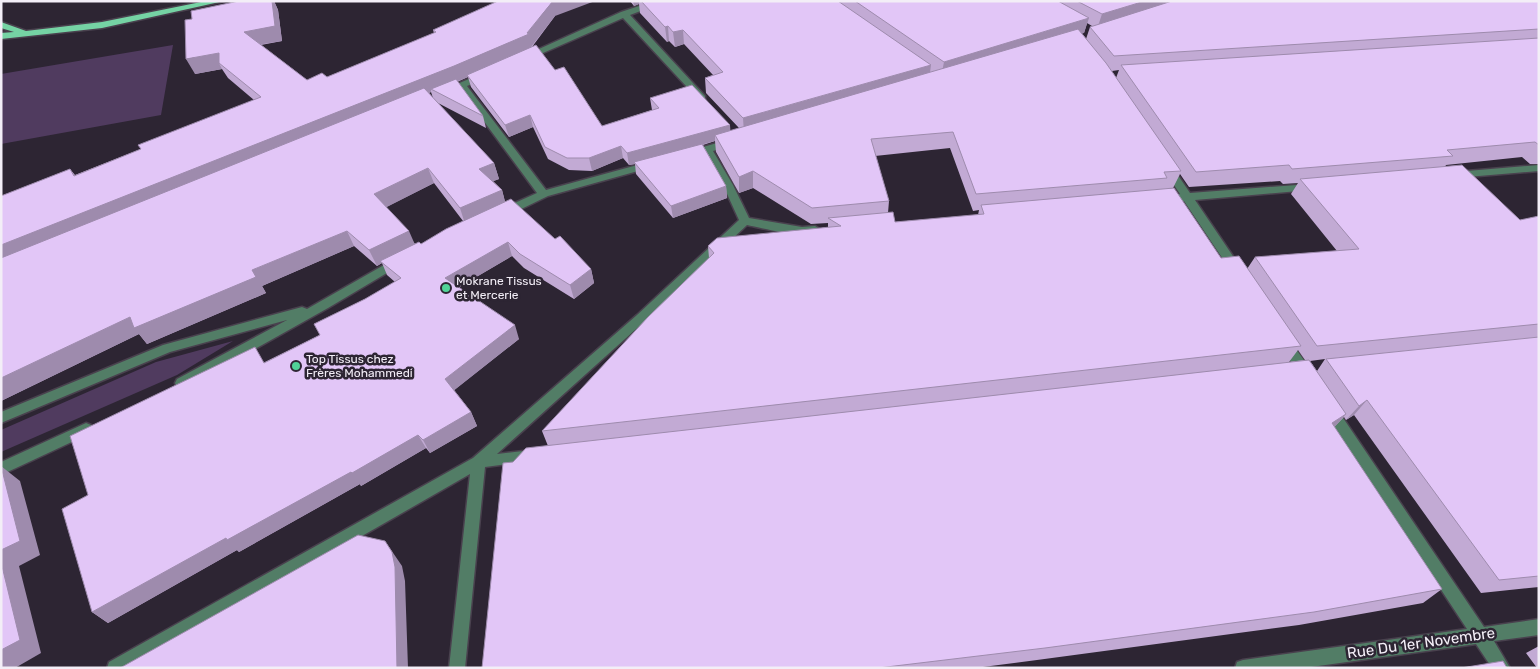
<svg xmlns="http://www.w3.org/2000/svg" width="1540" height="669" font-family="Rubik,sans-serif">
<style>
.green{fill:#503b5f}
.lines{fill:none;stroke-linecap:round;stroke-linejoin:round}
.minor-casing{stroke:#49414e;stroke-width:3}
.major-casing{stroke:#49414e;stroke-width:3}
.minor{fill:#527d66;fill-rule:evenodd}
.major{fill:#75d3a4;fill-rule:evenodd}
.wall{fill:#c2aad4;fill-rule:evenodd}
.shaded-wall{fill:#9e8bad}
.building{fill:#e2c6f7;stroke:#9e8bad}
.poi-dot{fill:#50d398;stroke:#2d2533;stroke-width:2}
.labels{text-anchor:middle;stroke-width:5;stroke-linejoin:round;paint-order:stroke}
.poi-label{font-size:12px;fill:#f3eef7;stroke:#2d2533;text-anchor:start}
.near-street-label{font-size:15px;fill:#f3eef7;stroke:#2d2533}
</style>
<rect width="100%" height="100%" fill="#2d2533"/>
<!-- green -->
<path class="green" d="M 173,45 L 161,115 L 1,144 L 1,74 Z
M 233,341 L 177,375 L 1,452 L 1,430 L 156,362 Z"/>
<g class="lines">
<!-- minor casing -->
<g class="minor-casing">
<path id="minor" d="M 654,1 L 667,1 L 630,15 L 705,96 L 705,100 L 699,100 L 623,18 L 527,60 L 519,58 L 621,12 Z
M 485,72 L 490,75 L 488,77 L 467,86 L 546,190 L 652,161 L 657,164 L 656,166 L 548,196 L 509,215 L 501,215 L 500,212 L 501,209 L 537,193 L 460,89 L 446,94 L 441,91 Z
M 731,139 L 735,140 L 735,144 L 713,151 L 733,185 L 749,218 L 802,227 L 815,226 L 821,230 C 811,241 762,228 747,225 L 645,321 L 497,454 L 532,450 L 537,452 L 539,456 L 537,460 L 485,467 L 465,668 L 449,668 L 470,474 L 132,668 L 107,668 L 109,662 L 473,458 L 637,315 L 739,220 L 723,185 L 702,149 L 703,147 Z
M 1167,164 L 1171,165 L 1190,193 L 1310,184 L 1315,187 L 1310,190 L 1195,200 L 1243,271 L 1237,275 L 1233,274 L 1184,201 L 1163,203 L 1158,199 L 1163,195 L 1180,194 L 1162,167 Z
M 1539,165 L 1539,171 L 1455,178 L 1450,175 L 1455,172 Z
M 398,257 L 402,258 L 404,261 L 402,264 L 328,308 L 187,387 L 177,387 L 175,383 L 177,379 L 287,320 L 170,352 L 1,423 L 1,412 L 163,345 L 302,307 L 307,309 Z
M 1284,336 L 1288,338 L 1311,370 L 1312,374 L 1311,378 L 1301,378 L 1280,344 L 1278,341 L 1280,338 Z
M 1330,405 L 1335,406 L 1484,627 L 1539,619 L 1539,635 L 1494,641 L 1510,668 L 1492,668 L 1476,644 L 1304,668 L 1235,668 L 1237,662 L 1243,660 L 1467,629 L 1325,414 L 1323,410 L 1325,406 Z
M 86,423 L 91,425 L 93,429 L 91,433 L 1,475 L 1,462 Z"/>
</g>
<!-- major casing -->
<g class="major-casing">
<path id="major" d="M 206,1 L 224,1 L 102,28 L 1,39 L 1,33 L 14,32 L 1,28 L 1,22 L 26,31 L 102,22 Z"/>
</g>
<!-- minor -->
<use href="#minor" class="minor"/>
<!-- major -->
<use href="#major" class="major"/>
</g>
<!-- wall -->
<path class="wall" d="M 239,1 L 274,1 L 278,10 L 282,41 L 261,45 L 307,80 L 327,77 L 434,33 L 433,30 L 555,16 L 532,47 L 555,70 L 602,126 L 652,110 L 650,98 L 730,125 L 730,131 L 739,128 L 706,93 L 705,78 L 713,75 L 684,44 L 675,47 L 669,41 L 667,42 L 640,13 L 639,4 L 634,6 L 630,1 L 1539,1 L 1539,164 L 1530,164 L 1522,157 L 1446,165 L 1445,167 L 1520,220 L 1539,216 L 1539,587 L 1481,593 L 1354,415 L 1346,420 L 1344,417 L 1334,427 L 1442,589 L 1423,603 L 1299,625 L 1037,660 L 975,668 L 482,668 L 513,462 L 548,446 L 542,431 L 709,258 L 708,246 L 828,227 L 828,223 L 811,224 L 753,188 L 739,193 L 716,152 L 715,141 L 703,145 L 726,186 L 727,198 L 673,218 L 636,174 L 635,164 L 629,165 L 623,158 L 592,171 L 569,170 L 548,159 L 533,127 L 509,137 L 471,87 L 468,77 L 457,82 L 483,116 L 486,128 L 438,103 L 494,163 L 499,179 L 493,181 L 502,190 L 505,202 L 555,239 L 591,269 L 594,283 L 574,299 L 524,268 L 512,256 L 459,287 L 519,339 L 454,390 L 471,412 L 477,426 L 430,453 L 426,448 L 361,486 L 360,484 L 239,552 L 237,550 L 108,623 L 92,612 L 88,495 L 265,362 L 320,335 L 314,324 L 365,299 L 395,282 L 387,275 L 382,263 L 377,266 L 354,246 L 262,286 L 266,293 L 147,344 L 139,334 L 1,401 L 1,196 L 70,169 L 75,175 L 141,149 L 254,100 L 228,78 L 222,69 L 195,74 L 192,19 ZM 1087,23 L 1092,26 L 1090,27 L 1086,39 L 1082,33 L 1084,33 ZM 1119,70 L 1116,78 L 1112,71 ZM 431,92 L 433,98 L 429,93 ZM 950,148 L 973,211 L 979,210 L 978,215 L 895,222 L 888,213 L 889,201 L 875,156 ZM 1180,174 L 1189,187 L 1280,181 L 1283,184 L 1298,183 L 1291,194 L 1337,251 L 1255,257 L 1247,269 L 1221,258 L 1162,190 L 1173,188 ZM 434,183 L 463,221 L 421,244 L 415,244 L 386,207 ZM 1298,350 L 1305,360 L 1289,362 ZM 1325,359 L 1317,371 L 1310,361 Z
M 1539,646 L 1539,668 L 1537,668 L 1526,653 Z"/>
<!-- shaded-wall -->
<path class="shaded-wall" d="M 272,1 L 274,1 L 278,10 L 282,41 L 251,46 L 244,32 Z
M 595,1 L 555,16 L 531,47 L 532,49 L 467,75 L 468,77 L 434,91 L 431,89 L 431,92 L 1,266 L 1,245 L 527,33 L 552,2 Z
M 633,1 L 639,1 L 639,4 L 634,6 Z
M 1145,1 L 1187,1 L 1097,29 L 1102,14 Z
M 1089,18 L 1084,33 L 941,77 L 944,62 Z
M 668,26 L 669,41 L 667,42 L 665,27 Z
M 683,30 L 684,44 L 675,47 L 673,32 Z
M 219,53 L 219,63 L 222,69 L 195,74 L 186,59 Z
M 931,65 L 929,80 L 744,133 L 743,118 Z
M 530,115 L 533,127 L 509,137 L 505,125 Z
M 730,125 L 731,137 L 715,135 L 715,141 L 635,163 L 634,162 L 635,164 L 629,165 L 627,153 Z
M 621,146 L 623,158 L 592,171 L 589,158 Z
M 494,163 L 499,179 L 484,185 L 479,169 Z
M 428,168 L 434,183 L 381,210 L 374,194 Z
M 753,171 L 753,188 L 739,193 L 739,177 Z
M 726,186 L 727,198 L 673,218 L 671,206 Z
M 502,190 L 506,205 L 465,224 L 460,208 Z
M 347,231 L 354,246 L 262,286 L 266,293 L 147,344 L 139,334 L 1,401 L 1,378 L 130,317 L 252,270 Z
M 409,231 L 416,247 L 380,261 L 382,263 L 377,266 L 369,250 Z
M 508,242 L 512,256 L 451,292 L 445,278 Z
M 591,269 L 594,283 L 574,299 L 570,285 Z
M 515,325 L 519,339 L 452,392 L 445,379 Z
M 1367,400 L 1354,415 L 1346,420 L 1359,406 Z
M 471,412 L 477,426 L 430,453 L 423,440 Z
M 1346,414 L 1332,430 L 1332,423 Z
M 418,435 L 426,448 L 361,486 L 360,484 L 239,552 L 237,550 L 108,623 L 92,612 L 226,538 Z
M 1,466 L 20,481 L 40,555 L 19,566 L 41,653 L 15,668 L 1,668 Z
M 385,541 L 402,566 L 405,581 L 408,668 L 397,668 Z"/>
<!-- building -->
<path class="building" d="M 239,1 L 272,1 L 275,26 L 244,32 L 307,80 L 322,73 L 327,77 L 436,32 L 433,30 L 498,1 L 553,1 L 527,33 L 529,34 L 454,66 L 1,245 L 1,196 L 70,169 L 74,176 L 141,149 L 138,145 L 261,97 L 219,63 L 219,53 L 186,59 L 185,20 L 192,19 L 191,11 Z
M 641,1 L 838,1 L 931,65 L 743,118 L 705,78 L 723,72 L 683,30 L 673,32 L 668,26 L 665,27 Z
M 855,1 L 1058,1 L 1089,18 L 944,62 Z
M 1077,1 L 1145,1 L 1102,14 Z
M 1172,1 L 1539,1 L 1539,29 L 1114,56 L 1090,27 Z
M 1078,29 L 1106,63 L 1181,171 L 1164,172 L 1167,178 L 976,194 L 953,132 L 871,139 L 889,201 L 812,208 L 753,171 L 739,177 L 715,135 Z
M 1539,38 L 1539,145 L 1535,142 L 1447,150 L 1453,156 L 1292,169 L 1289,165 L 1196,172 L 1121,65 Z
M 536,45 L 555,70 L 564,67 L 602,126 L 659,108 L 650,98 L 692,85 L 730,125 L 627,153 L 621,146 L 589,158 L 567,158 L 545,147 L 530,115 L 505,125 L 467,75 Z
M 456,79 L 483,116 L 431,89 Z
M 424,88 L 494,163 L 479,169 L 502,190 L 460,208 L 428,168 L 374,194 L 409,231 L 369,250 L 347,231 L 252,270 L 256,277 L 134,328 L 130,317 L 1,378 L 1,258 Z
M 702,144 L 726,186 L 671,206 L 634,162 Z
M 1462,165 L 1520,220 L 1539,216 L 1539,324 L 1317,346 L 1255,257 L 1359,249 L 1300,179 Z
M 1174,188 L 1221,258 L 1239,256 L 1301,346 L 542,431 L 648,317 L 714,253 L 708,246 L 717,238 L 841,226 L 828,218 L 893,212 L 895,222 L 984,214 L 981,205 Z
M 511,199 L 555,239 L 560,236 L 591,269 L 570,285 L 520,254 L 508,242 L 445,278 L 515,325 L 445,379 L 471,412 L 423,440 L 418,435 L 352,473 L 351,472 L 227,540 L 226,538 L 92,612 L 62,509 L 88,495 L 70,436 L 255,347 L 264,363 L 320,335 L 314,324 L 365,299 L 401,278 L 380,261 L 419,242 L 421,244 L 446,229 Z
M 1539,337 L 1539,576 L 1499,580 L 1367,400 L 1359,406 L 1326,359 Z
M 1309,360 L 1346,414 L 1332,423 L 1442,589 L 1314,612 L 1045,648 L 878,668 L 482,668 L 503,463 L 513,462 L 526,448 Z
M 1,466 L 20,541 L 1,550 Z
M 358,535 L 385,541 L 392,552 L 395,567 L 397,668 L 120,668 Z
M 1,562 L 20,640 L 1,650 Z
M 1503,661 L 1507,668 L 1461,668 Z"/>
<!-- markers -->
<g class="poi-dot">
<circle cx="446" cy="288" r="5"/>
<circle cx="296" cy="366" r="5"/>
</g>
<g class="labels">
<!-- poi labels -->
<g class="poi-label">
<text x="456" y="285">Mokrane Tissus<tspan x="456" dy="14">et Mercerie</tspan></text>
<text x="306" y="363">Top Tissus chez<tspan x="306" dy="14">Frères Mohammedi</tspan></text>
</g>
<!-- near-street labels -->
<g class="near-street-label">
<text transform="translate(1421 643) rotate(-8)" y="5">Rue Du 1er Novembre</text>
</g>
</g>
<!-- border -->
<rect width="1540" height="669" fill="none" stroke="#f3eef7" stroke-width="5"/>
</svg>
